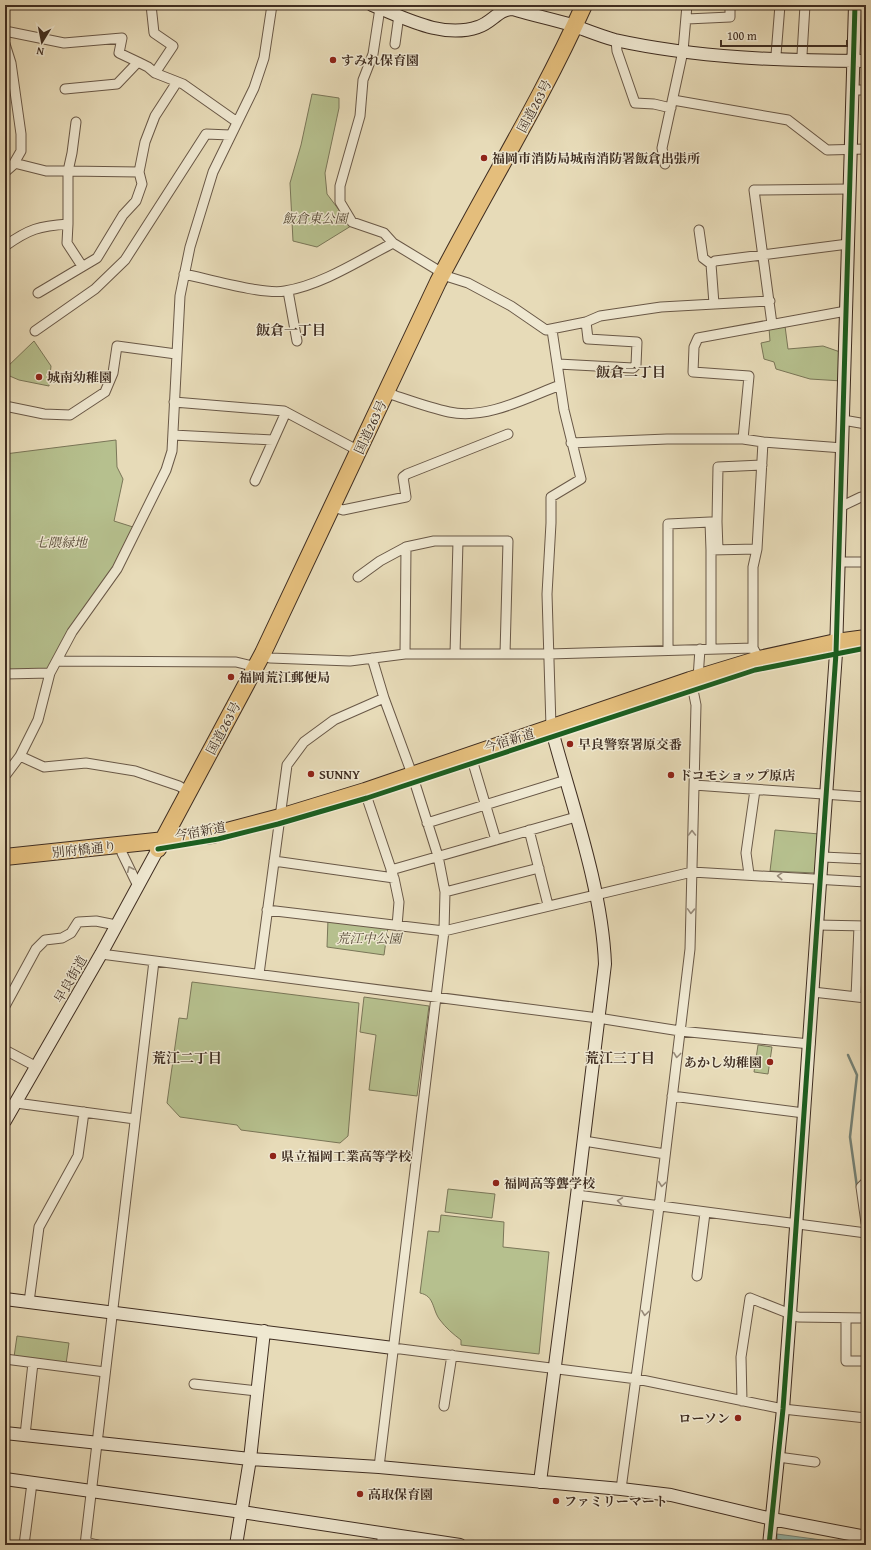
<svg xmlns="http://www.w3.org/2000/svg" width="871" height="1550" font-family="'Gentium Book Plus','Noto Serif JP',serif">
<style>
.green{fill:#b6c08e;stroke:#7a7658}
.water{fill:#97bbb0;stroke:#748277}
.lines{fill:none;stroke-linecap:round;stroke-linejoin:round}
.stream{stroke:#748277;stroke-width:2.5}
.street-casing{stroke:#695847;stroke-width:11}
.secondary-casing{stroke:#3f2d21;stroke-width:14}
.highway-casing{stroke:#3f2d21;stroke-width:18}
.street{stroke:#efe8d1;stroke-width:9}
.secondary{stroke:#efe8d1;stroke-width:12}
.highway{stroke:#e4be7c;stroke-width:16}
.cycleway-casing{stroke:#efe8d1;stroke-width:8}
.cycleway{stroke:#1b5e20;stroke-width:5}
.oneway{stroke:#978a79}
.poi-dot{fill:#8f2418;stroke:#efe8d1;stroke-width:1.5}
.labels{text-anchor:middle;stroke-width:3;stroke-linejoin:round;paint-order:stroke}
.poi-label{font-size:13px;font-weight:bold;fill:#3f2d21;stroke:#efe8d1;text-anchor:start}
.street-label{font-size:13px;fill:#3f2d21;stroke:#efe8d1}
.park-label{font-size:13px;font-style:italic;fill:#574a37;stroke:#efe8d1}
.neighbourhood-label{font-size:14px;font-weight:bold;fill:#3f2d21;stroke:#efe8d1}
</style>
<rect width="100%" height="100%" fill="#e7dbb8"/>
<filter id="stains"><feTurbulence type="fractalNoise" baseFrequency=".005" numOctaves="4"/><feColorMatrix values="0 0 0 0 .2 0 0 0 0 .09 0 0 0 0 .02 0 0 0 .5 -.17"/></filter>
<radialGradient id="worn" r=".72"><stop offset=".6" stop-color="#630" stop-opacity="0"/><stop offset="1" stop-color="#630" stop-opacity=".3"/></radialGradient>
<!-- green -->
<path class="green" d="M 312,94 L 339,98 L 339,108 L 325,173 L 327,194 L 351,226 L 317,247 L 293,241 L 290,183 L 301,145 Z
M 785,326 L 788,349 L 823,346 L 843,353 L 842,381 L 810,379 L 776,369 L 774,362 L 764,359 L 761,343 L 770,341 L 769,328 Z
M 34,341 L 51,366 L 49,386 L 19,380 L 5,374 L 5,369 Z
M 116,440 L 117,467 L 123,479 L 114,521 L 133,527 L 114,565 L 49,670 L 5,670 L 5,454 Z
M 775,830 L 819,834 L 816,873 L 770,871 Z
M 328,919 L 388,926 L 384,955 L 327,947 Z
M 192,982 L 359,1003 L 348,1136 L 340,1143 L 241,1130 L 237,1125 L 180,1117 L 167,1103 L 179,1018 L 187,1019 Z
M 364,997 L 429,1006 L 417,1096 L 369,1090 L 376,1035 L 360,1032 Z
M 758,1045 L 772,1047 L 768,1074 L 754,1072 Z
M 448,1189 L 495,1194 L 492,1218 L 445,1212 Z
M 441,1215 L 504,1222 L 503,1247 L 549,1252 L 539,1354 L 461,1345 L 461,1340 C 453,1334 446,1328 440,1320 C 432,1310 435,1296 420,1293 L 428,1231 L 439,1232 Z
M 17,1336 L 69,1343 L 66,1364 L 14,1357 Z"/>
<!-- water -->
<path class="water" d="M 777,1534 L 859,1545 L 805,1545 L 777,1540 Z"/>
<g class="lines">
<!-- stream -->
<path class="stream" d="M 848,1055 L 857,1075 L 850,1137 L 857,1187
M 864,1240 L 866,1259"/>
<!-- street casing -->
<g class="street-casing">
<path id="street" d="M 151,5 L 154,33 L 173,46 L 155,73 L 183,84 L 237,122
M 380,8 L 373,54 L 363,80 L 360,116 L 340,186 L 340,202 L 352,222 L 384,233 L 393,243
M 687,19 L 730,17 L 730,5
M 5,31 L 64,43 L 122,38 L 119,53 L 138,62
M 616,40 L 617,51 L 635,103 L 654,104 L 671,108
M 5,44 L 11,63 L 21,134 L 21,151 L 13,165 L 5,172
M 395,44 L 399,15
M 776,55 L 780,5
M 802,55 L 805,5
M 65,89 L 117,84 L 138,62 L 148,67 L 155,73
M 854,90 L 866,90
M 673,100 L 788,120 L 827,150 L 866,149
M 76,122 L 72,153 L 68,171 L 139,172 L 145,142 L 155,116 L 177,82
M 665,164 L 662,148 L 683,51 L 687,5
M 68,224 L 67,243 L 82,266
M 699,230 L 703,258 L 711,264
M 5,246 C 29,229 39,226 68,224 L 68,171 L 46,171 L 14,163
M 184,274 C 208,279 263,295 285,291 C 322,285 360,260 393,243 L 449,277 L 468,283 L 511,306 L 546,330 L 586,322 L 588,339 L 637,342 L 636,365 L 633,368 L 558,364
M 288,291 L 297,341
M 38,293 L 97,258 L 123,215 L 136,201 L 142,184 L 139,172
M 714,304 L 711,264 L 715,261 L 848,244
M 586,322 L 600,316 L 661,307 L 770,301
M 772,324 L 754,190 L 850,189
M 35,331 L 95,289 L 125,260 L 206,134 L 230,135
M 386,391 L 393,395 C 411,401 430,408 449,412 C 486,420 526,398 560,385
M 174,402 L 284,411 L 359,451
M 5,406 L 44,414 L 70,415 L 105,392 L 113,373 L 117,346 L 176,354
M 843,420 L 866,424
M 173,435 L 273,440
M 763,442 L 743,439 L 749,376 L 693,372 L 694,347 L 698,338 L 846,311
M 571,443 L 667,439 L 743,439
M 255,481 L 286,412
M 333,507 L 343,510 L 406,497 L 403,477 L 407,474 L 508,434
M 840,507 L 861,497 L 866,497
M 717,522 L 718,467 L 762,465
M 711,550 L 711,649
M 718,550 L 717,522 L 710,522 L 711,550 L 757,549
M 839,562 L 866,562
M 358,577 L 380,561 L 406,547
M 753,648 L 753,567 L 757,549 L 763,442 L 843,448
M 668,650 L 668,524 L 710,522
M 263,653 L 270,658 L 350,661 L 405,654 L 549,654 L 753,648 L 759,659
M 405,654 L 406,547 L 434,541 L 508,541 L 505,654
M 455,654 L 458,541
M 57,661 L 236,662 L 256,667
M 5,674 L 50,673
M 698,678 L 700,649
M 551,727 L 547,594 L 551,523 L 551,497 L 581,479 L 564,410 L 552,330
M 20,756 L 44,767 L 86,763 L 135,771 L 179,786 L 189,792
M 473,763 L 496,840
M 5,776 L 20,756 L 38,720 L 50,673 L 72,632 L 117,569 L 166,470 L 172,451 L 180,296 L 190,247 L 213,172 L 254,88 L 264,58 L 272,5
M 694,785 L 866,797
M 367,798 L 393,875
M 427,823 L 566,780
M 529,830 L 548,905
M 122,853 L 138,886
M 823,857 L 866,859
M 274,861 L 394,878 L 399,902 L 397,926
M 391,870 L 576,817
M 749,874 L 746,853 L 755,790
M 445,892 L 539,868
M 267,910 L 444,931 L 692,872 L 866,882
M 817,925 L 866,926
M 101,954 L 598,1018 L 680,1031 L 810,1044
M 259,974 L 287,765 L 304,742 L 334,720 L 384,698 L 372,658
M 813,992 L 866,998
M 856,997 L 859,926
M 5,1006 L 36,949 L 45,940 L 62,938 L 71,933 L 78,922 L 96,921 L 116,925
M 5,1050 L 37,1067
M 672,1096 L 804,1113
M 16,1103 L 135,1119
M 584,1141 L 665,1154
M 866,1182 L 861,1187 L 866,1223
M 577,1195 L 866,1233
M 697,1276 L 705,1213
M 29,1302 L 39,1227 L 78,1156 L 84,1112
M 846,1318 L 846,1361 L 862,1361
M 393,1348 L 637,1379 L 783,1409 L 866,1418
M 5,1359 L 105,1372
M 194,1384 L 257,1391
M 742,1401 L 741,1357 L 750,1298 L 798,1317 L 866,1318
M 444,1406 L 452,1355
M 25,1435 L 33,1363
M 778,1457 L 815,1462
M 379,1467 L 444,931 L 445,892 L 438,856 L 412,774 L 384,698
M 621,1489 L 659,1207 L 690,949 L 696,705 L 693,690
M 85,1542 L 98,1545
M 769,1543 L 780,1545
M 24,1545 L 32,1483
M 85,1545 L 154,961
M 381,1545 L 383,1534"/>
</g>
<!-- secondary casing -->
<g class="secondary-casing">
<path id="secondary" d="M 372,5 C 405,18 442,39 478,27 C 492,23 498,9 513,9 C 532,15 552,19 572,25 C 586,30 600,36 615,40 C 697,58 783,61 866,61
M 5,1121 L 101,954 L 158,849
M 5,1299 L 393,1348
M 5,1433 L 250,1459 L 379,1467 L 621,1489 L 671,1495 L 772,1519 L 866,1537
M 5,1479 L 242,1512 L 460,1545
M 540,1482 L 577,1195 L 605,964 C 602,887 571,802 551,727
M 236,1545 L 250,1459 L 264,1331
M 769,1545 L 783,1409 L 790,1314 L 836,653 L 855,5"/>
</g>
<!-- highway casing -->
<g class="highway-casing">
<path id="highway" d="M 158,849 L 263,653 L 438,282 C 486,189 541,101 584,5
M 5,857 L 212,835 L 280,817 L 365,791 L 690,680 L 759,659 L 836,642 L 866,638"/>
</g>
<!-- street -->
<use href="#street" class="street"/>
<!-- secondary -->
<use href="#secondary" class="secondary"/>
<!-- highway -->
<use href="#highway" class="highway"/>
<!-- cycleway casing -->
<g class="cycleway-casing">
<path id="cycleway" d="M 158,849 L 218,839 L 278,824 L 367,798 L 755,670 L 866,648
M 769,1545 L 783,1409 L 790,1314 L 836,653 L 855,5"/>
</g>
<!-- cycleway -->
<use href="#cycleway" class="cycleway"/>
</g>
<!-- one-way arrows -->
<defs><path id="oneway-chevron" d="M-2-3.5L2.5 0L-2 3.5" fill="none" stroke-width="1.6" stroke-linecap="round" stroke-linejoin="round"/></defs>
<g class="oneway">
<use href="#oneway-chevron" transform="translate(692 833) rotate(-90)"/>
<use href="#oneway-chevron" transform="translate(130 869) rotate(-115)"/>
<use href="#oneway-chevron" transform="translate(780 876) rotate(-177)"/>
<use href="#oneway-chevron" transform="translate(691 911) rotate(92)"/>
<use href="#oneway-chevron" transform="translate(677 1055) rotate(97)"/>
<use href="#oneway-chevron" transform="translate(662 1184) rotate(97)"/>
<use href="#oneway-chevron" transform="translate(620 1201) rotate(-172)"/>
<use href="#oneway-chevron" transform="translate(645 1313) rotate(97)"/>
</g>
<!-- markers -->
<g class="poi-dot">
<circle cx="333" cy="60" r="4"/>
<circle cx="484" cy="158" r="4"/>
<circle cx="39" cy="377" r="4"/>
<circle cx="231" cy="677" r="4"/>
<circle cx="570" cy="744" r="4"/>
<circle cx="311" cy="774" r="4"/>
<circle cx="671" cy="775" r="4"/>
<circle cx="770" cy="1062" r="4"/>
<circle cx="273" cy="1156" r="4"/>
<circle cx="496" cy="1183" r="4"/>
<circle cx="738" cy="1418" r="4"/>
<circle cx="360" cy="1494" r="4"/>
<circle cx="556" cy="1501" r="4"/>
</g>
<g class="labels">
<!-- poi labels -->
<g class="poi-label">
<text x="341" y="65">すみれ保育園</text>
<text x="492" y="163">福岡市消防局城南消防署飯倉出張所</text>
<text x="47" y="382">城南幼稚園</text>
<text x="239" y="682">福岡荒江郵便局</text>
<text x="578" y="749">早良警察署原交番</text>
<text x="319" y="779">SUNNY</text>
<text x="679" y="780">ドコモショップ原店</text>
<text x="762" y="1067" text-anchor="end">あかし幼稚園</text>
<text x="281" y="1161">県立福岡工業高等学校</text>
<text x="504" y="1188">福岡高等聾学校</text>
<text x="730" y="1423" text-anchor="end">ローソン</text>
<text x="368" y="1499">高取保育園</text>
<text x="564" y="1506">ファミリーマート</text>
</g>
<!-- street labels -->
<g class="street-label">
<text transform="translate(534 106) rotate(-62)" y="5">国道263号</text>
<text transform="translate(370 427) rotate(-65)" y="5">国道263号</text>
<text transform="translate(223 728) rotate(-62)" y="5">国道263号</text>
<text transform="translate(509 740) rotate(-17)" y="5">今宿新道</text>
<text transform="translate(200 831) rotate(-11)" y="5">今宿新道</text>
<text transform="translate(84 849) rotate(-6)" y="5">別府橋通り</text>
<text transform="translate(70 979) rotate(-60)" y="5">早良街道</text>
</g>
<!-- park labels -->
<g class="park-label">
<text x="315" y="223">飯倉東公園</text>
<text x="61" y="547">七隈緑地</text>
<text x="369" y="943">荒江中公園</text>
</g>
<!-- neighbourhood labels -->
<g class="neighbourhood-label">
<text x="291" y="335">飯倉一丁目</text>
<text x="631" y="377">飯倉二丁目</text>
<text x="187" y="1063">荒江二丁目</text>
<text x="620" y="1063">荒江三丁目</text>
</g>
</g>
<!-- margin -->
<rect width="871" height="1550" fill="none" stroke="#e7dbb8" stroke-width="20"/>
<rect x="6" y="6" width="859" height="1538" fill="none" stroke="#3f2d21" stroke-width="2"/>
<rect x="10" y="10" width="851" height="1530" fill="none" stroke="#3f2d21"/>
<!-- north arrow -->
<g transform="translate(42 42) rotate(190)" stroke="#efe8d1" stroke-width="3" paint-order="stroke">
<path d="M0-3L7 15L0 10L-7 15Z" fill="#3f2d21"/>
<text y="-6" font-size="11" font-weight="bold" text-anchor="middle" fill="#3f2d21">N</text>
</g>
<!-- scale -->
<path d="M721 40v6h126v-6" fill="none" stroke="#3f2d21" stroke-width="2"/>
<text x="727" y="40" font-size="12" fill="#3f2d21" stroke="#efe8d1" stroke-width="3" paint-order="stroke">100 m</text>
<rect width="100%" height="100%" filter="url(#stains)"/>
<rect width="100%" height="100%" fill="url(#worn)"/>
</svg>
